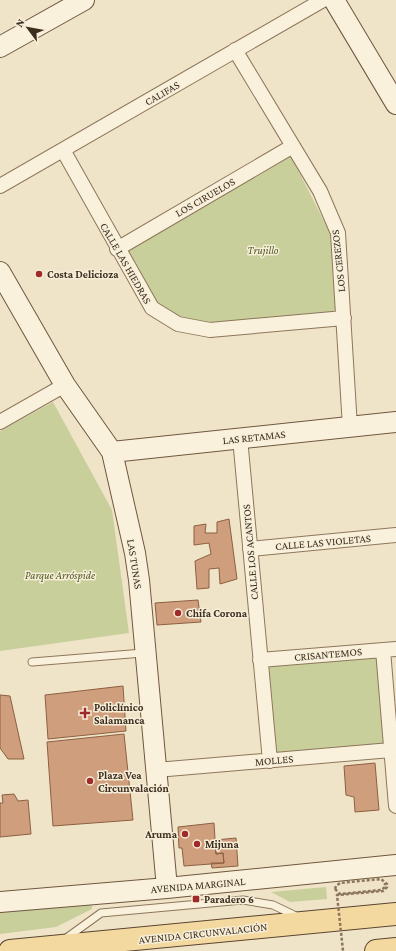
<svg xmlns="http://www.w3.org/2000/svg" width="396" height="951" font-family="'Crimson Pro',serif">
<style>
.green{fill:#c9cf9b}
.building{fill:#cf9f7d;stroke:#8d5f41}
.lines{fill:none;stroke-linecap:round;stroke-linejoin:round}
.lane-casing{stroke:#8d765c;stroke-width:9}
.street-casing{stroke:#8d765c;stroke-width:16}
.secondary-casing{stroke:#6f573f;stroke-width:22}
.primary-casing{stroke:#5b4430;stroke-width:24}
.path{stroke:#8d765c;stroke-width:2.5;stroke-dasharray:3 2;stroke-linecap:butt}
.lane{stroke:#faf1dc;stroke-width:7}
.street{stroke:#faf1dc;stroke-width:14}
.secondary{stroke:#faf1dc;stroke-width:20}
.primary{stroke:#f3d9a0;stroke-width:22}
.path-bridge{stroke:#8d765c;stroke-width:2.5;stroke-dasharray:3 2;stroke-linecap:butt}
.poi-dot{fill:#9e2a2b;stroke:#f7eed8;stroke-width:1.5}
.labels{text-anchor:middle;stroke-width:3;stroke-linejoin:round;paint-order:stroke}
.street-label{font-size:11px;fill:#3d2e20;stroke:#f7eed8}
.park-label{font-size:11px;font-style:italic;fill:#4d5a26;stroke:#f7eed8}
.poi-label{font-size:11px;font-weight:bold;fill:#3d2e20;stroke:#f7eed8;text-anchor:start}
</style>
<rect width="100%" height="100%" fill="#f0e4c8"/>
<!-- green -->
<path class="green" d="M 291,156 L 331,235 L 337,312 L 207,323 L 179,318 L 155,304 L 126,251 Z
M 53,402 L 112,510 L 129,633 L 0,651 L 0,431 Z
M 381,654 L 388,747 L 272,757 L 265,665 Z
M 326,887 L 327,899 L 290,902 L 271,892 Z
M 92,898 L 92,909 L 56,927 L 0,934 L 0,906 Z"/>
<!-- building -->
<path class="building" d="M 229,519 L 237,579 L 220,584 L 219,568 L 209,569 L 209,588 L 197,589 L 195,561 L 211,554 L 209,543 L 194,545 L 194,526 L 206,524 L 205,533 L 217,533 L 217,522 Z
M 198,600 L 201,622 L 157,625 L 155,603 Z
M 123,686 L 126,731 L 48,739 L 45,695 Z
M 0,695 L 10,696 L 24,759 L 8,759 L 0,748 Z
M 124,734 L 133,820 L 53,826 L 47,742 Z
M 375,763 L 379,810 L 355,812 L 354,797 L 346,795 L 344,766 Z
M 14,794 L 18,801 L 28,800 L 31,834 L 0,837 L 0,803 L 3,803 L 2,795 Z
M 214,823 L 216,854 L 223,853 L 224,863 L 184,866 L 182,848 L 179,848 L 178,827 Z
M 236,838 L 238,866 L 212,868 L 211,863 L 224,863 L 223,853 L 216,854 L 215,840 Z"/>
<g class="lines">
<!-- lane casing -->
<g class="lane-casing">
<path id="lane" d="M 32,662 L 143,653
M 65,939 L 101,913 L 243,900 L 273,905 L 298,917"/>
</g>
<!-- street casing -->
<g class="street-casing">
<path id="street" d="M 235,50 L 320,191 L 338,233 L 350,427
M 63,150 L 152,308 L 178,324 L 210,330 L 344,318
M 0,186 L 323,0
M 117,249 L 293,146
M 0,422 L 65,385
M 240,438 L 270,761
M 250,549 L 396,535
M 383,650 L 396,806
M 260,660 L 396,649
M 156,770 L 391,750"/>
</g>
<!-- secondary casing -->
<g class="secondary-casing">
<path id="secondary" d="M 334,0 L 396,104
M 0,47 L 84,0
M 0,272 L 65,385 L 112,452 L 135,553 L 139,580 L 167,888
M 112,452 L 396,422
M 0,902 L 167,888 L 396,865"/>
</g>
<!-- primary casing -->
<g class="primary-casing">
<path id="primary" d="M 10,951 L 396,914
M 376,951 L 396,949"/>
</g>
<!-- path -->
<path class="path" d="M 335,889 L 340,894 L 381,890 L 385,887 L 385,883"/>
<!-- lane -->
<use href="#lane" class="lane"/>
<!-- street -->
<use href="#street" class="street"/>
<!-- secondary -->
<use href="#secondary" class="secondary"/>
<!-- primary -->
<use href="#primary" class="primary"/>
<!-- path-bridge -->
<path class="path-bridge" d="M 335,889 L 336,886 L 340,883 L 381,879 L 387,884 L 387,887 L 383,891 L 337,895 L 343,951"/>
</g>
<!-- markers -->
<g class="poi-dot">
<circle cx="39" cy="274" r="4"/>
<circle cx="178" cy="613" r="4"/>
<path d="M83 707h4v4h4v4h-4v4h-4v-4h-4v-4h4z"/>
<circle cx="90" cy="781" r="4"/>
<circle cx="185" cy="834" r="4"/>
<circle cx="197" cy="844" r="4"/>
<rect x="192" y="895" width="8" height="8" rx="2"/>
</g>
<g class="labels">
<!-- street labels -->
<g class="street-label">
<text transform="translate(162 93) rotate(-30)" y="4">CALIFAS</text>
<text transform="translate(205 197) rotate(-30)" y="4">LOS CIRUELOS</text>
<text transform="translate(338 261) rotate(-96)" y="4">LOS CEREZOS</text>
<text transform="translate(126 263) rotate(60)" y="4">CALLE LAS HIEDRAS</text>
<text transform="translate(254 437) rotate(-6)" y="4">LAS RETAMAS</text>
<text transform="translate(323 542) rotate(-5)" y="4">CALLE LAS VIOLETAS</text>
<text transform="translate(250 552) rotate(-95)" y="4">CALLE LOS ACANTOS</text>
<text transform="translate(135 564) rotate(81)" y="4">LAS TUNAS</text>
<text transform="translate(328 654) rotate(-5)" y="4">CRISANTEMOS</text>
<text transform="translate(274 760) rotate(-5)" y="4">MOLLES</text>
<text transform="translate(198 885) rotate(-5)" y="4">AVENIDA MARGINAL</text>
<text transform="translate(203 933) rotate(-6)" y="4">AVENIDA CIRCUNVALACIÓN</text>
</g>
<!-- park labels -->
<g class="park-label">
<text x="263" y="254">Trujillo</text>
<text x="60" y="579">Parque Arróspide</text>
</g>
<!-- poi labels -->
<g class="poi-label">
<text x="47" y="278">Costa Delicioza</text>
<text x="186" y="617">Chifa Corona</text>
<text x="94" y="711">Policlínico<tspan x="94" dy="13">Salamanca</tspan></text>
<text x="98" y="779">Plaza Vea<tspan x="98" dy="13">Circunvalación</tspan></text>
<text x="177" y="838" text-anchor="end">Aruma</text>
<text x="205" y="848">Mijuna</text>
<text x="204" y="903">Paradero 6</text>
</g>
</g>
<!-- north arrow -->
<g transform="translate(28 28) rotate(302)" stroke="#f7eed8" stroke-width="3" paint-order="stroke">
<path d="M0-3L7 15L0 10L-7 15Z" fill="#3d2e20"/>
<text y="-6" font-size="11" font-weight="bold" text-anchor="middle" fill="#3d2e20">N</text>
</g>
</svg>
